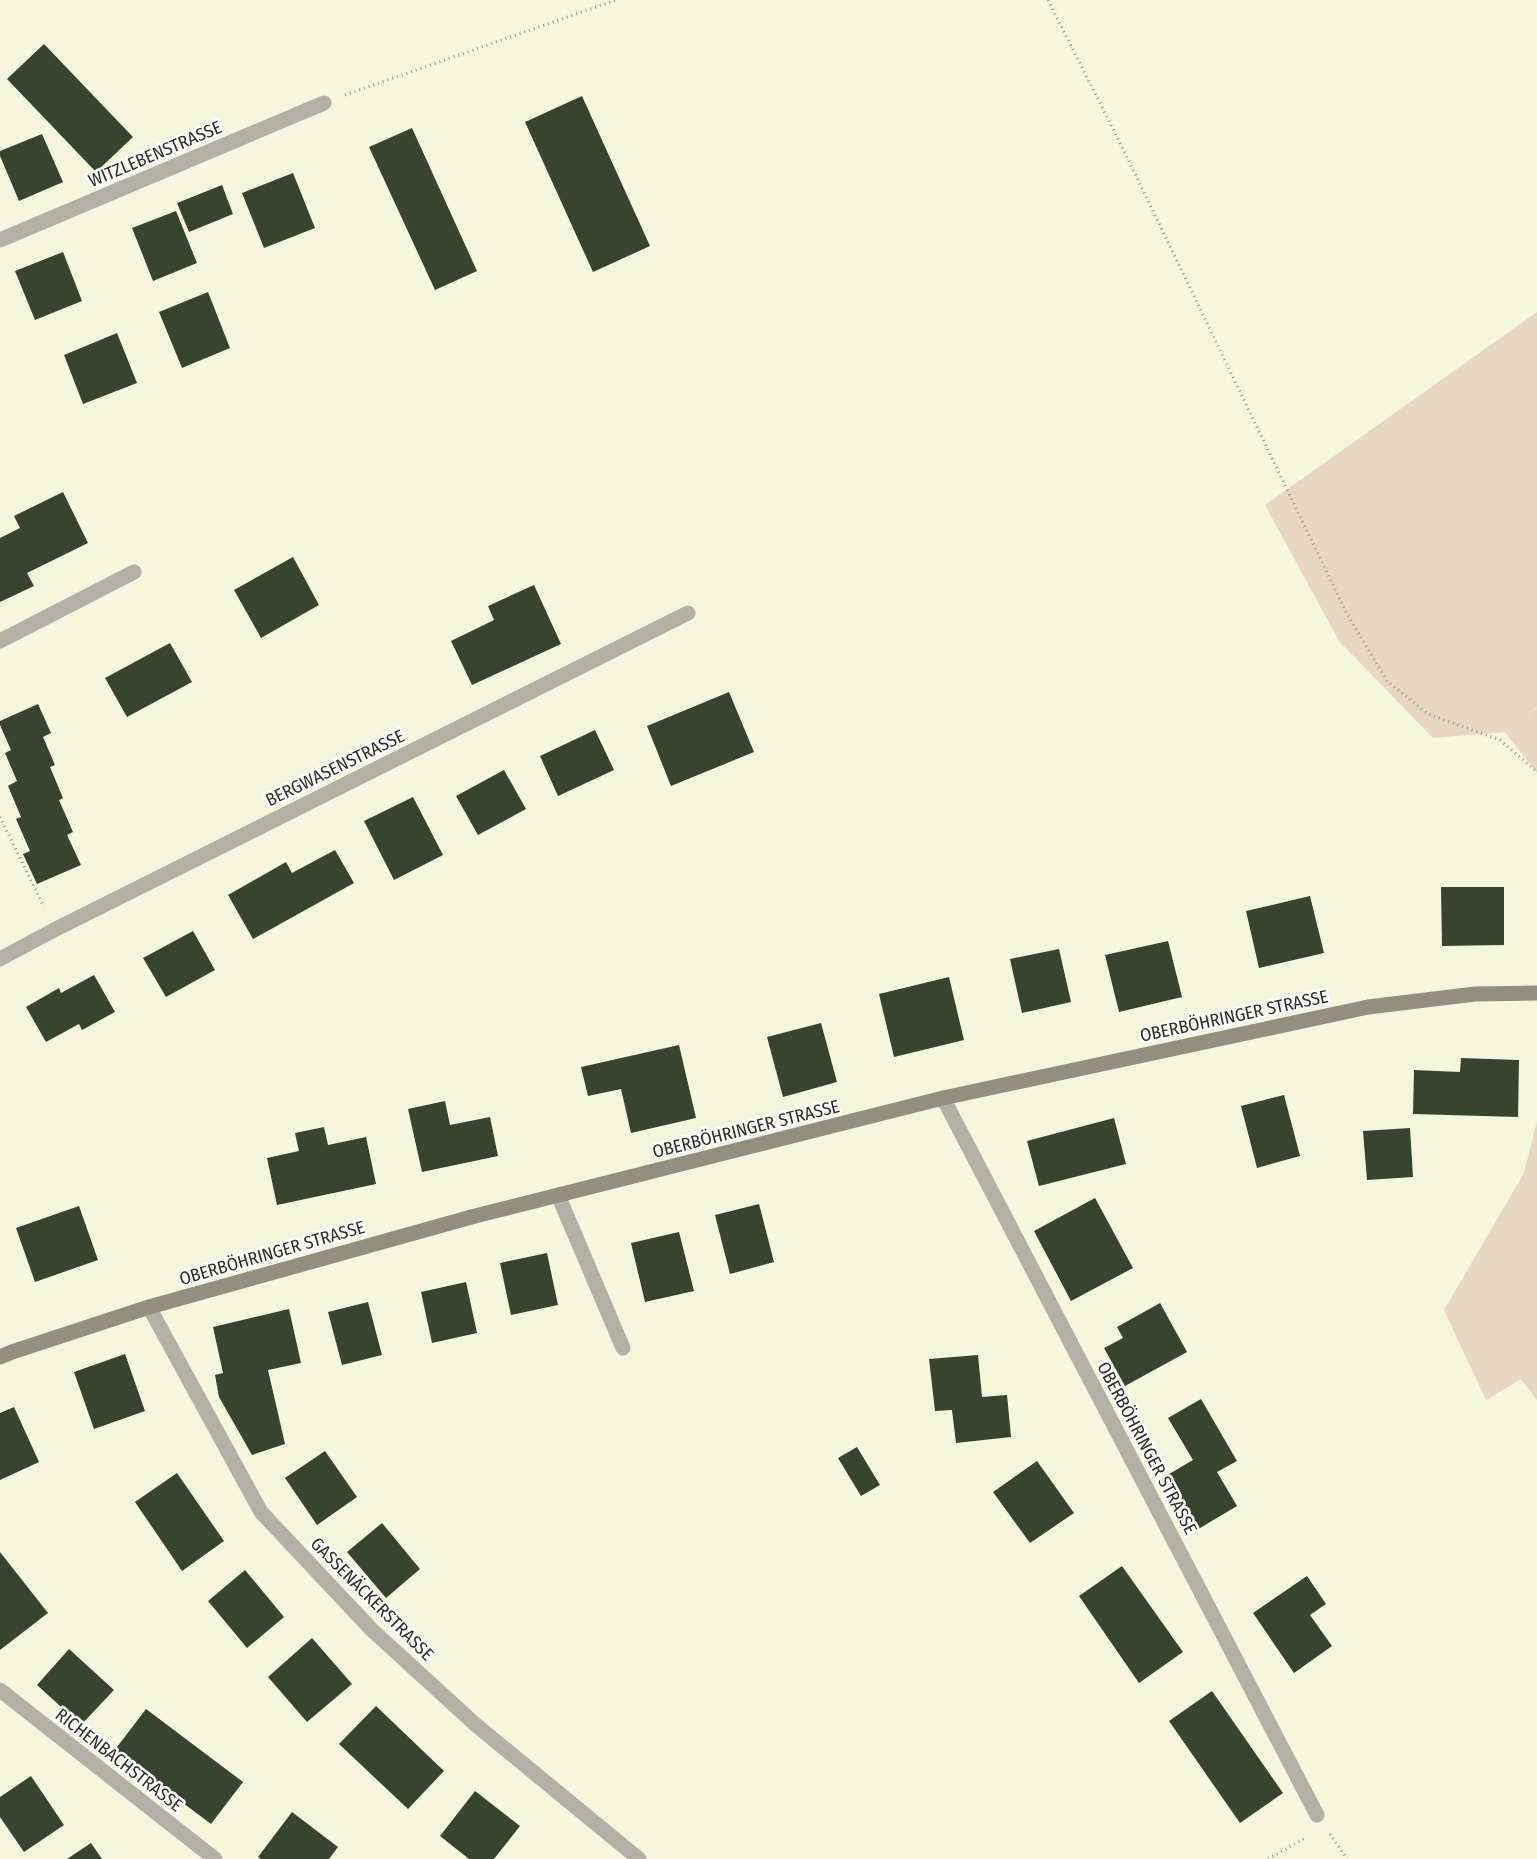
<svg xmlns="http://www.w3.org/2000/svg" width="1537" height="1859" font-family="'Fira Sans Condensed',sans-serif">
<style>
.green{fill:#e8d7c4}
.building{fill:#37452e}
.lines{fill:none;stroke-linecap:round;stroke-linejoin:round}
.path{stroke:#959784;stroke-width:3;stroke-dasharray:1 4;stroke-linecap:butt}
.street{stroke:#b3b0a5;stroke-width:15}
.secondary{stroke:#938f7f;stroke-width:15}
.labels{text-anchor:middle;stroke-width:5;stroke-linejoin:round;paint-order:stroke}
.street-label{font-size:18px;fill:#2d2e24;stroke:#fff}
</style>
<rect width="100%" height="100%" fill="#f4f7dd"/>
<!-- green -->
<path class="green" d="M 1537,312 L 1537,707 L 1522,719 L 1537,708 L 1537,773 L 1505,732 L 1433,738 L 1339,641 L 1265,505 Z
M 1537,1121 L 1537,1400 L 1521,1379 L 1486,1400 L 1444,1310 L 1524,1173 Z"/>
<!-- building -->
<path class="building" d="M 44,44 L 133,137 L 96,172 L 7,79 Z
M 582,96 L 650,246 L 593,272 L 525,122 Z
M 412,128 L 477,271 L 435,290 L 369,147 Z
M 42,134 L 63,182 L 19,201 L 0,156 L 0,151 Z
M 293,173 L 315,228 L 264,248 L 242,193 Z
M 222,185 L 233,214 L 189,232 L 177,203 Z
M 176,211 L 197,263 L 153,281 L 132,228 Z
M 63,252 L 82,301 L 35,320 L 15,271 Z
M 208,292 L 230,348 L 182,368 L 159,312 Z
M 117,333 L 137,383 L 83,404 L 64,355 Z
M 63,492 L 88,543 L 27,573 L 34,586 L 0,602 L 0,538 L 20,528 L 14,516 Z
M 293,557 L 319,605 L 261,638 L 234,590 Z
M 534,585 L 561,644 L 472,685 L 451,641 L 494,620 L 488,606 Z
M 170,643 L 192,682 L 127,717 L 105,678 Z
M 729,692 L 754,752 L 671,786 L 647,726 Z
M 38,704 L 51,733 L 43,737 L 55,765 L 50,767 L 63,798 L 59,800 L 73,832 L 67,835 L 81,865 L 37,884 L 23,854 L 30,851 L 16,819 L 21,817 L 8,786 L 17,781 L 5,753 L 11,750 L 0,725 L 0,721 Z
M 595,730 L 614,770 L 558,796 L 540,756 Z
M 504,770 L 526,809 L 478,835 L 456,796 Z
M 413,797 L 443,855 L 394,880 L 364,821 Z
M 335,850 L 354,883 L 253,939 L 228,895 L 286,862 L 292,873 Z
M 1441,887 L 1504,887 L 1504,945 L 1442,946 Z
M 1310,896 L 1324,953 L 1259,968 L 1246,911 Z
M 193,931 L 215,970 L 166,997 L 143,958 Z
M 1168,941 L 1182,997 L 1119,1012 L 1105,955 Z
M 1059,949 L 1071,1002 L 1022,1013 L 1010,959 Z
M 94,975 L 115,1012 L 82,1030 L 79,1024 L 46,1042 L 26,1007 L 59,988 L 61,993 Z
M 949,977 L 964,1040 L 894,1057 L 879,994 Z
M 821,1023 L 837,1082 L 783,1097 L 767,1037 Z
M 679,1045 L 696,1118 L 631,1133 L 621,1089 L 588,1096 L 581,1067 Z
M 1461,1058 L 1519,1060 L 1518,1117 L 1413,1114 L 1414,1070 L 1460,1072 Z
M 1284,1095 L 1300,1156 L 1257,1168 L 1241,1106 Z
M 445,1101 L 450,1125 L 490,1117 L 498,1156 L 422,1172 L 408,1109 Z
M 1114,1118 L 1126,1164 L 1039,1186 L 1027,1141 Z
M 324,1127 L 328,1145 L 366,1137 L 376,1184 L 277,1205 L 267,1158 L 299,1151 L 295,1133 Z
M 1410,1128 L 1413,1177 L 1367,1180 L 1363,1131 Z
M 1095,1198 L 1133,1268 L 1071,1301 L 1034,1231 Z
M 759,1204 L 774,1262 L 730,1274 L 715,1215 Z
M 79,1206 L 98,1260 L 35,1282 L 16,1228 Z
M 679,1232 L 694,1291 L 645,1302 L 631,1243 Z
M 547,1253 L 558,1305 L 511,1315 L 500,1263 Z
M 466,1282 L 477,1333 L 432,1343 L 421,1292 Z
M 368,1302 L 382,1355 L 342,1365 L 328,1312 Z
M 1160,1303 L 1187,1352 L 1125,1386 L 1104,1348 L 1123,1338 L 1117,1327 Z
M 289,1309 L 301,1363 L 268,1370 L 285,1444 L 252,1455 L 219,1397 L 215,1375 L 223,1373 L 213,1327 Z
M 125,1354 L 145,1411 L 94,1429 L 74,1372 Z
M 978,1355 L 982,1397 L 1007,1395 L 1011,1437 L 956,1443 L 952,1410 L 935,1411 L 929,1359 Z
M 1201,1399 L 1237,1461 L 1217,1472 L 1237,1506 L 1195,1531 L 1164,1477 L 1193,1460 L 1168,1418 Z
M 14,1407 L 39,1462 L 0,1480 L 0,1413 Z
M 857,1447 L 880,1485 L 861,1496 L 838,1458 Z
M 325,1451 L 357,1497 L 317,1525 L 285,1478 Z
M 1037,1461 L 1074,1513 L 1030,1543 L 993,1492 Z
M 177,1473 L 224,1541 L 182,1571 L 135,1502 Z
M 382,1523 L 420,1569 L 386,1598 L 347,1552 Z
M 0,1552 L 48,1613 L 0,1650 Z
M 1122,1566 L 1183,1652 L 1139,1683 L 1079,1596 Z
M 245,1570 L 284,1617 L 247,1648 L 208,1601 Z
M 1307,1576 L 1326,1604 L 1310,1615 L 1332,1646 L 1294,1673 L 1253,1613 Z
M 312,1638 L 352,1684 L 307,1722 L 268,1677 Z
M 69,1649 L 114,1690 L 81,1725 L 37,1685 Z
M 1212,1691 L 1283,1793 L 1240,1823 L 1169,1721 Z
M 376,1706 L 444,1771 L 408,1809 L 339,1744 Z
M 146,1709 L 243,1782 L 211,1824 L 114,1751 Z
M 31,1776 L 64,1825 L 24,1852 L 0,1817 L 0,1797 Z
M 475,1791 L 520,1826 L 494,1859 L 469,1859 L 440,1836 Z
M 292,1812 L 338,1847 L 329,1859 L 261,1859 L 258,1857 Z
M 91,1843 L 102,1859 L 67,1859 Z"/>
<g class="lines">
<!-- path -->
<path class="path" d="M 1048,0 L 1127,157 L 1346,612 L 1387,681 L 1428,714 L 1500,740 L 1537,772
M 345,95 L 616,0
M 0,817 L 44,907
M 1330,1834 L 1347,1859
M 1268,1859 L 1307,1837"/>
<!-- street -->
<path class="street" d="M 0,240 L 324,103
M 0,641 L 134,572
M 0,959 L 54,930 L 688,613
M 943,1098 L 1317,1815
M 558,1195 L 623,1348
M 149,1307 L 261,1512 L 372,1630 L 476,1725 L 639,1859
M 0,1690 L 215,1859"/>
<!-- secondary -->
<path class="secondary" d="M 0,1357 L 12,1352 L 149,1307 L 475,1216 L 943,1098 L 1368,1007 L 1475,994 L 1537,993"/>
</g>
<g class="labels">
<!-- street labels -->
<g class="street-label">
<text transform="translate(155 154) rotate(-23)" y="6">WITZLEBENSTRASSE</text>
<text transform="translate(335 768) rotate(-26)" y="6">BERGWASENSTRASSE</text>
<text transform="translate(1234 1016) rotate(-12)" y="6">OBERBÖHRINGER STRASSE</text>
<text transform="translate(746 1129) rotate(-14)" y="6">OBERBÖHRINGER STRASSE</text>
<text transform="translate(272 1253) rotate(-16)" y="6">OBERBÖHRINGER STRASSE</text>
<text transform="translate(1147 1448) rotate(62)" y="6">OBERBÖHRINGER STRASSE</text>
<text transform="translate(372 1599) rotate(45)" y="6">GASSENÄCKERSTRASSE</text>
<text transform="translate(119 1760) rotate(38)" y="6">RICHENBACHSTRASSE</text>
</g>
</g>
</svg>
